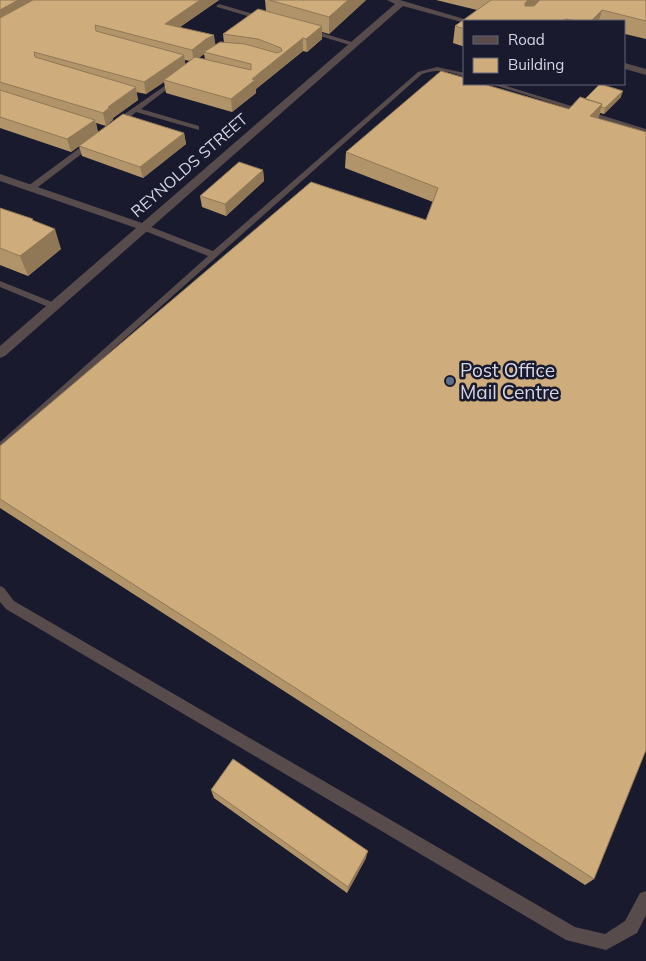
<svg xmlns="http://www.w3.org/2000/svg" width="646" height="961" font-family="Mulish,sans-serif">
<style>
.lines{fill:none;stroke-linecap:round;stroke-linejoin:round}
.lane{fill:#584b4b;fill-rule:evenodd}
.street{fill:#584b4b;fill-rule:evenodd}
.wall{fill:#b1946a;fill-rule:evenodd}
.shaded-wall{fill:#907856}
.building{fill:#ceac7b;stroke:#907856}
.service-dot{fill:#5c6f8a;stroke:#191a2e;stroke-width:2}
.labels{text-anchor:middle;stroke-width:5;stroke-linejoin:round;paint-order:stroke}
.far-street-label{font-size:16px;fill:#d5d6e4;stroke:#191a2e}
.poi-label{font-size:19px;fill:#d5d6e4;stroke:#191a2e;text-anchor:start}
</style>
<rect width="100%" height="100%" fill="#191a2e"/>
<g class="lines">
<!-- lane -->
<path class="lane" d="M 219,4 L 267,18 L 268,19 L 265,21 L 217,7 L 216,6 Z
M 309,29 L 355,43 L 356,44 L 353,46 L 307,32 L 307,30 Z
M 437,67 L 465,73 L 465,77 C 450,72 438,68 422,74 L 112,350 L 4,451 L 0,452 L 0,442 L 208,256 L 140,229 L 140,225 L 146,225 L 213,251 L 418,72 Z
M 176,78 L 178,79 L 178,81 L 141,109 L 199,126 L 199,130 L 136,112 L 119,126 L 113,126 L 113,122 Z
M 491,84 L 500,84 L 646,129 L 646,133 Z
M 89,141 L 96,143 L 34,190 L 28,190 L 28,186 Z
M 0,281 L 57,304 L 59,306 L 54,309 L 51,308 L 0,287 Z
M 0,586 L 4,588 L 14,601 L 575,927 L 605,934 L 625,921 L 640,893 L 646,891 L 646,915 L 637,933 L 606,950 L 566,940 L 6,609 L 0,602 Z"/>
<!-- street -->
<path class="street" d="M 387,0 L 400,0 L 471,21 L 465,21 L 465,23 L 403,6 L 5,356 L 0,358 L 0,346 L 136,228 L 0,181 L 0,174 L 142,223 L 395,4 Z
M 625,63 L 646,69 L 646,75 L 625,69 Z"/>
</g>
<!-- wall -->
<path class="wall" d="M 0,0 L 219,0 L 180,27 L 215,45 L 224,43 L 223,34 L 266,11 L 265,0 L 366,0 L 329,34 L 322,32 L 322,39 L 307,52 L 303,51 L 256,89 L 256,93 L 232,112 L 166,93 L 164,82 L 146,94 L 136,92 L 138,100 L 113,118 L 106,126 L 96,123 L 98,132 L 184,133 L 186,144 L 143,178 L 82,156 L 79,146 L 71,152 L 0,128 ZM 204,54 L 205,59 L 198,58 ZM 185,60 L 190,61 L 185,64 Z
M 436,0 L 646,0 L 646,39 L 625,34 L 625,21 L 465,21 L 465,47 L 453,43 L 455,26 L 477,10 Z
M 621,97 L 604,114 L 600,113 L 598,118 L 594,879 L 585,885 L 0,508 L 0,446 L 426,220 L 433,202 L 345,168 L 346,152 L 569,109 L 585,99 Z
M 263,170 L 264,181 L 226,216 L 202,207 L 200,196 Z
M 0,208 L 34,221 L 61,249 L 28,276 L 0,265 Z
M 211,790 L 366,858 L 347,893 L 214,798 Z"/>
<!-- shaded-wall -->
<path class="shaded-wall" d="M 18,0 L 43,0 L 0,24 L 0,10 Z
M 200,0 L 219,0 L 167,36 L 165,24 Z
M 348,0 L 366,0 L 329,34 L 329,17 Z
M 528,0 L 545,0 L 522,20 L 525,3 Z
M 602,10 L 599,21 L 591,21 Z
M 322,26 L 322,39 L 307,52 L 306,39 Z
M 214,35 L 216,48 L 204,52 L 204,54 L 194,62 L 192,50 L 206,39 Z
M 303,38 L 303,51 L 256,89 L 256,93 L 232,112 L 231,99 L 252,79 Z
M 184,55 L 186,68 L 164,80 L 164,82 L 146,94 L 144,82 Z
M 136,87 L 138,100 L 113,118 L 113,120 L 106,126 L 103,113 L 108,107 Z
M 623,91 L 621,97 L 604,114 L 605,108 Z
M 602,104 L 598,120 L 590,116 Z
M 95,120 L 98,133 L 71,152 L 67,139 Z
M 184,133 L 186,144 L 143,178 L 140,167 Z
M 263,170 L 264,181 L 226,216 L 225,204 Z
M 55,229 L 61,249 L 28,276 L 20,256 Z
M 368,851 L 366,858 L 347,893 L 348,887 Z"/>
<!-- building -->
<path class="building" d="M 0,0 L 18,0 L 0,10 Z
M 33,0 L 200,0 L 165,24 L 214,35 L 206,39 L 192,50 L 95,25 L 96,31 L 184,55 L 144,82 L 34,52 L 35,57 L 136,87 L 108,107 L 110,107 L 103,113 L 0,82 L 0,18 Z
M 269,0 L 348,0 L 329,17 Z
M 491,0 L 528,0 L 525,3 L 525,6 L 534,6 L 540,0 L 646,0 L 646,21 L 602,10 L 591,21 L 576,21 L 566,19 L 563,21 L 465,21 L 465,29 L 455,26 Z
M 258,9 L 322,26 L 306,39 L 303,38 L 252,79 L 255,80 L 231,99 L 164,80 L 195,57 L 251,70 L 251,64 L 204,52 L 220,42 L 245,44 L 277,53 L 282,51 L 281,48 L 258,39 L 223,34 Z
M 441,71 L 465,78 L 465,84 L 483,84 L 569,109 L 580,97 L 602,104 L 590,116 L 646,132 L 646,750 L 594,879 L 0,499 L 0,446 L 311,182 L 426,220 L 438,188 L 346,152 Z
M 600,84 L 623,91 L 605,108 L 601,107 L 602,104 L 585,99 Z
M 0,90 L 95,120 L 67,139 L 0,117 Z
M 123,114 L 184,133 L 140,167 L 79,146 Z
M 239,162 L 263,170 L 225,204 L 200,196 Z
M 0,208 L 33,219 L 32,220 L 55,229 L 20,256 L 0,248 Z
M 233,759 L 368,851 L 348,887 L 211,790 Z"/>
<!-- markers -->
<circle class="service-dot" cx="450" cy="381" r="5"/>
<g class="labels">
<!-- far-street labels -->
<g class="far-street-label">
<text transform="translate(189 165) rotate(-41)" y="6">REYNOLDS STREET</text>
</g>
<!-- poi labels -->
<g class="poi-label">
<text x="460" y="377">Post Office<tspan x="460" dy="22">Mail Centre</tspan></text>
</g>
</g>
<!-- legend -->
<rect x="463" y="20" width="162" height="65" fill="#191a2e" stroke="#646577"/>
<rect x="473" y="36" width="25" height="8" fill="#584b4b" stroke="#646577"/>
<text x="508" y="45" font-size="15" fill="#d5d6e4">Road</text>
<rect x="473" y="58" width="25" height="15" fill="#ceac7b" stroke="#646577"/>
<text x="508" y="70" font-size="15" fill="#d5d6e4">Building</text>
</svg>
